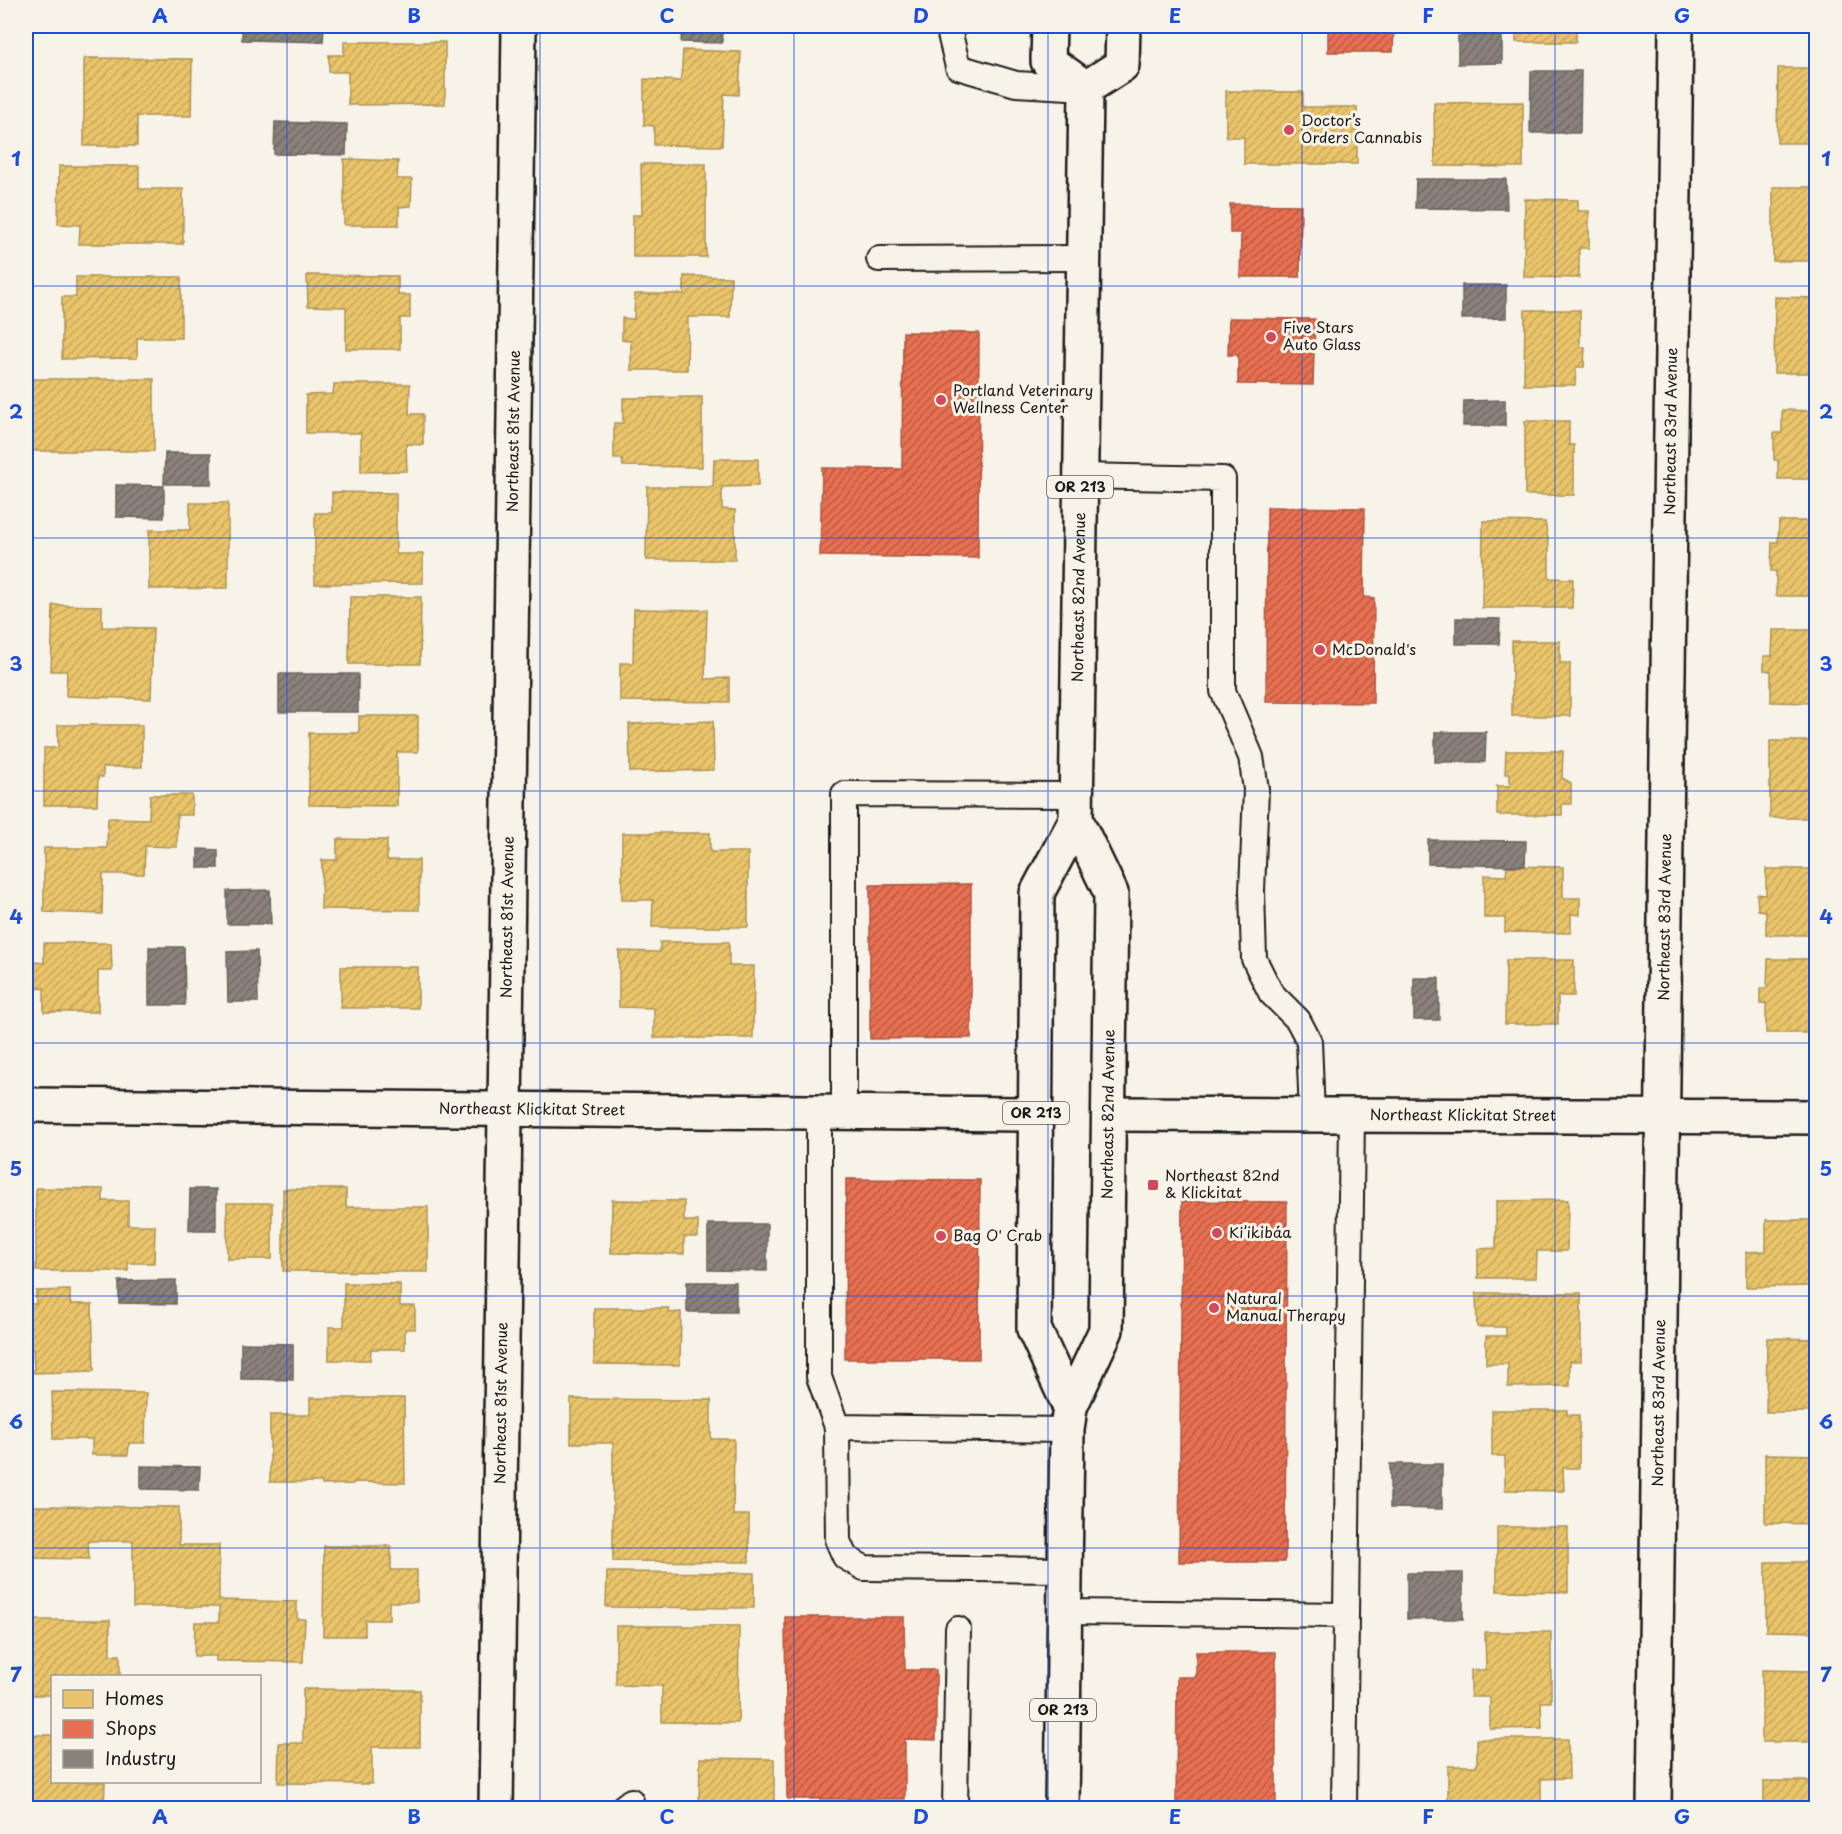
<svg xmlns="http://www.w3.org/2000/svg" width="1842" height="1834" font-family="'Playpen Sans',sans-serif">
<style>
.homes{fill:url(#homes-hatch);stroke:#ac9253;stroke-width:1.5}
.shops{fill:url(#shops-hatch);stroke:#aa5641;stroke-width:1.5}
.industry{fill:url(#industry-hatch);stroke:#69635f;stroke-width:1.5}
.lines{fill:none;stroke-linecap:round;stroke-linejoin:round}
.service-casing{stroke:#1c1c1c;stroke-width:28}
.minor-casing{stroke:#1c1c1c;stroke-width:38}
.primary-casing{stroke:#1c1c1c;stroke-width:38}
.service{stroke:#f7f3e8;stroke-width:24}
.minor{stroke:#f7f3e8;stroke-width:33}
.primary{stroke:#f7f3e8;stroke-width:33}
.grid{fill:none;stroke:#1d4ed8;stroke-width:1.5;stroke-opacity:0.55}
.poi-dot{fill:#d1495b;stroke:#f7f3e8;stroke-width:2}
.labels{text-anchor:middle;stroke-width:6;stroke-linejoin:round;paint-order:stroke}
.shield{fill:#f7f3e8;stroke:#5e5c59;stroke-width:1.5}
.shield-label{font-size:14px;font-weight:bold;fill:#1c1c1c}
.poi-label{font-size:15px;fill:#1c1c1c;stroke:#f7f3e8;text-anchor:start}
.street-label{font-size:15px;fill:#1c1c1c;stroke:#f7f3e8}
.neatline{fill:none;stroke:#1d4ed8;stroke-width:2}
.grid-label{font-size:20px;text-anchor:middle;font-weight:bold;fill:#1d4ed8}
</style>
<defs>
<pattern id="homes-hatch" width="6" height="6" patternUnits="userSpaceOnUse" patternTransform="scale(1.5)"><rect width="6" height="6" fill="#e9c46a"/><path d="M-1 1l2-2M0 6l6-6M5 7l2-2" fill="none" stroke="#c7a85b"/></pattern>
<pattern id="shops-hatch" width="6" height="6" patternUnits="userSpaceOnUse" patternTransform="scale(1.5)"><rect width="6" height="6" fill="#e76f51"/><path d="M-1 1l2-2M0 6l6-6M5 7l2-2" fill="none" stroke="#ba5a42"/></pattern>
<pattern id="industry-hatch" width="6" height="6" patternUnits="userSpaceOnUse" patternTransform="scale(1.5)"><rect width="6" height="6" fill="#8a817c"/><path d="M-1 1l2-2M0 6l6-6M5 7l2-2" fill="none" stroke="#706965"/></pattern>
</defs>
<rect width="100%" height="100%" fill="#f7f3e8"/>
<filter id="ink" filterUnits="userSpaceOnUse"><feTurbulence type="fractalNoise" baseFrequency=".0167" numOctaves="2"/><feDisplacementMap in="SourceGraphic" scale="12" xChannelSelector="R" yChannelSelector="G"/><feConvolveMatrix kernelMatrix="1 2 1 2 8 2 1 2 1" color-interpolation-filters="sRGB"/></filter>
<g filter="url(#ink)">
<!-- homes -->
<path class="homes" d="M 1516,26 L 1576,26 L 1576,42 L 1516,42 Z
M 344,42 L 445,42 L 445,104 L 348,105 L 348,72 L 329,72 L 329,55 L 344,55 Z
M 683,50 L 741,52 L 739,95 L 724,94 L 722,146 L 654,145 L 654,126 L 644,125 L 644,79 L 681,81 Z
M 84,58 L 192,59 L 191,116 L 137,116 L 137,146 L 84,146 Z
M 1778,68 L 1816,68 L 1816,143 L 1777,143 Z
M 1226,91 L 1303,92 L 1303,107 L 1357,107 L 1357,164 L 1244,164 L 1244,137 L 1226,137 Z
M 1523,102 L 1523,167 L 1435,166 L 1434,103 Z
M 344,159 L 398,161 L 397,179 L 412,179 L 411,206 L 399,207 L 399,225 L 344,225 Z
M 641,164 L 706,164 L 706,257 L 633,257 L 633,215 L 642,215 Z
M 59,166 L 139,166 L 139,189 L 183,189 L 183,244 L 79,244 L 80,225 L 58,224 Z
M 1773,187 L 1816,187 L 1816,261 L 1773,261 Z
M 1525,199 L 1578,200 L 1578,211 L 1589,211 L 1589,248 L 1579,248 L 1579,278 L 1524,277 Z
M 307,275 L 398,276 L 398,295 L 410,295 L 410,318 L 400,318 L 400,349 L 346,349 L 346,307 L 308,306 Z
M 684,276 L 731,277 L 730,317 L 688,317 L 687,370 L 631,370 L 631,341 L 622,340 L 622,318 L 634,319 L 635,294 L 684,294 Z
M 76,277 L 181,277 L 181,338 L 137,338 L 137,358 L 62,359 L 62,297 L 76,297 Z
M 1775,297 L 1816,298 L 1816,373 L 1774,373 Z
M 1525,310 L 1580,310 L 1580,347 L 1585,347 L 1584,367 L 1576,367 L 1575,385 L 1524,385 Z
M 26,379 L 154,379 L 154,451 L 26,451 Z
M 334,384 L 410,384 L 409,414 L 423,414 L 423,445 L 406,444 L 407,471 L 361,472 L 361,433 L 306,433 L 306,395 L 333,394 Z
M 702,397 L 702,467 L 623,466 L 622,459 L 614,459 L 614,423 L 623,423 L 623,398 Z
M 1782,410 L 1816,411 L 1816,479 L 1778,479 L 1778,460 L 1774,460 L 1774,433 L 1782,433 Z
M 1525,421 L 1569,421 L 1569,445 L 1574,445 L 1574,495 L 1525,495 Z
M 714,459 L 758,459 L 758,486 L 722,487 L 722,509 L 735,510 L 735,560 L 646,560 L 647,487 L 713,487 Z
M 332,492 L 396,493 L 396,554 L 423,554 L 423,583 L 315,584 L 315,513 L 332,513 Z
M 190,503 L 228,503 L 228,588 L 149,589 L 149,530 L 190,530 Z
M 1483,521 L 1545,522 L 1549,545 L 1549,578 L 1573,579 L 1572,608 L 1482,608 Z
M 1779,521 L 1816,521 L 1816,596 L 1776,596 L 1776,571 L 1771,571 L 1772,542 L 1778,542 Z
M 350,597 L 421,597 L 420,664 L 349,664 Z
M 53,605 L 102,606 L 102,627 L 153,628 L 151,699 L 66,696 L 67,671 L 51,671 Z
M 634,609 L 707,610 L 705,679 L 729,678 L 729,702 L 620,701 L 620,663 L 633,663 Z
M 1773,630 L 1816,630 L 1816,703 L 1771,702 L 1771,671 L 1764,670 L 1764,656 L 1772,656 Z
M 1512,641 L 1560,641 L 1560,663 L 1570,663 L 1570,716 L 1512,716 Z
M 359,716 L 418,716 L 418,752 L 397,752 L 397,806 L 309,805 L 309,733 L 359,733 Z
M 713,721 L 714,770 L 630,772 L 629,724 Z
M 58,725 L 142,725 L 142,767 L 103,767 L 103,777 L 98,777 L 97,805 L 44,805 L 44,748 L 58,748 Z
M 1770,741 L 1816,741 L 1816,818 L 1770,818 Z
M 1506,751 L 1563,751 L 1562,778 L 1571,783 L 1571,804 L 1562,804 L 1562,815 L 1497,815 L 1497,786 L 1510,786 L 1510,774 L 1505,774 Z
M 150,795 L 192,795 L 192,815 L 177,815 L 177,847 L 145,846 L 144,874 L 103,874 L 102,914 L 44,912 L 44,848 L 107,848 L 108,818 L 149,819 Z
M 622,833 L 710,833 L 710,852 L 748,852 L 748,927 L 652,927 L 653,900 L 622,900 Z
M 337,839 L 387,840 L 387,860 L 419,860 L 419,910 L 321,909 L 322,860 L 337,860 Z
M 1507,866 L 1563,867 L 1563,898 L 1580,898 L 1580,915 L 1571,914 L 1571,933 L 1505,932 L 1505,918 L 1484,918 L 1484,875 L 1506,876 Z
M 1766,869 L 1816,869 L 1816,935 L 1766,935 L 1766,911 L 1758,910 L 1757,894 L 1766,895 Z
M 660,942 L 729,942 L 729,966 L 754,966 L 753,1038 L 654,1038 L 654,1008 L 619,1007 L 619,951 L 660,952 Z
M 44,943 L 111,943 L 112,971 L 98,971 L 98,1012 L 44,1012 L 44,988 L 35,989 L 35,962 L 44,963 Z
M 1768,959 L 1816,959 L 1816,1033 L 1766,1033 L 1766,1003 L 1760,1004 L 1760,988 L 1767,988 Z
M 1506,960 L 1574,960 L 1574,996 L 1558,996 L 1558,1024 L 1505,1024 Z
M 341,967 L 418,967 L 418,1008 L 341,1008 Z
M 36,1188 L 103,1189 L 103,1201 L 128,1201 L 128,1225 L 155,1225 L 154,1263 L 128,1263 L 128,1271 L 36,1271 Z
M 283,1189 L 346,1189 L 346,1207 L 428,1207 L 428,1272 L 283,1271 Z
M 612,1200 L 684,1201 L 684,1221 L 698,1221 L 698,1237 L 684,1237 L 684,1254 L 611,1253 Z
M 1568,1200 L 1567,1251 L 1537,1251 L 1536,1278 L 1478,1278 L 1478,1249 L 1496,1248 L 1496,1201 Z
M 227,1203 L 272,1203 L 272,1259 L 227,1259 Z
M 1766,1220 L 1816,1220 L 1816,1286 L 1746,1287 L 1746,1252 L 1766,1251 Z
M 344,1283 L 400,1284 L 400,1306 L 415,1306 L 415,1329 L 405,1329 L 405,1349 L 371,1349 L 370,1360 L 329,1360 L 329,1327 L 344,1327 Z
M 70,1290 L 70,1304 L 92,1304 L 94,1371 L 34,1373 L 33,1349 L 26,1349 L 26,1330 L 30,1330 L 29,1304 L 36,1304 L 36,1291 Z
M 1476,1293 L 1581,1293 L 1581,1361 L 1570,1361 L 1570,1386 L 1508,1387 L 1508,1364 L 1486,1364 L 1486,1336 L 1506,1336 L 1506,1327 L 1477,1327 Z
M 594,1308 L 669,1308 L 668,1313 L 681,1312 L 680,1365 L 594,1364 Z
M 1767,1338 L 1816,1339 L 1816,1412 L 1766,1412 Z
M 52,1392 L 146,1393 L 145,1443 L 129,1443 L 128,1455 L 92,1455 L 92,1439 L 53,1439 Z
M 310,1398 L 404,1398 L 405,1483 L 353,1482 L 353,1484 L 322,1485 L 322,1482 L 270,1482 L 270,1415 L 310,1415 Z
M 571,1399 L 711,1400 L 711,1439 L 734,1439 L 733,1515 L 749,1515 L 749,1562 L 613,1561 L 613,1443 L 571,1443 Z
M 1492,1410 L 1567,1410 L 1567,1415 L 1579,1415 L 1579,1468 L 1563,1468 L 1564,1491 L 1505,1490 L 1505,1456 L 1492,1456 Z
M 1765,1454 L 1816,1455 L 1816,1524 L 1765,1523 Z
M 26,1506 L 179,1507 L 179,1545 L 219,1545 L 219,1600 L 297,1602 L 297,1619 L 305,1619 L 303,1662 L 216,1661 L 216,1656 L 194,1656 L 195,1622 L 219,1622 L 219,1607 L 133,1607 L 133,1541 L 88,1541 L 89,1559 L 26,1558 Z
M 1497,1527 L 1568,1527 L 1568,1592 L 1497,1591 Z
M 324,1546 L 391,1546 L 391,1570 L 417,1570 L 417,1602 L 389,1602 L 389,1620 L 365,1620 L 365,1636 L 323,1636 Z
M 1766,1562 L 1816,1562 L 1816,1632 L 1766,1631 Z
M 607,1572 L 754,1573 L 754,1608 L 606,1607 Z
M 26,1620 L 110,1620 L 110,1655 L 120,1655 L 120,1676 L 52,1676 L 52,1695 L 26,1695 Z
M 616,1626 L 739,1626 L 738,1723 L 662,1722 L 662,1686 L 616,1685 Z
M 1485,1632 L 1551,1632 L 1551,1702 L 1541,1702 L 1542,1728 L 1490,1729 L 1490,1697 L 1471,1697 L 1471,1670 L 1486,1670 Z
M 1762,1670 L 1816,1671 L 1816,1742 L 1762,1742 Z
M 303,1689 L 420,1690 L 420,1747 L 372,1747 L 372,1784 L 278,1783 L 279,1743 L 303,1743 Z
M 28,1735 L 52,1735 L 52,1782 L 105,1782 L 104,1808 L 26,1808 Z
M 1477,1739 L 1568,1739 L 1569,1778 L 1541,1779 L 1541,1808 L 1448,1808 L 1448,1766 L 1477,1766 Z
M 700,1758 L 774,1759 L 774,1808 L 699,1808 Z
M 1764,1781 L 1816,1781 L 1816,1808 L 1764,1808 Z"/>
<!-- shops -->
<path class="shops" d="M 1328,26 L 1394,26 L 1393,52 L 1328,52 Z
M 1230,204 L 1301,205 L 1300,277 L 1240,277 L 1241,233 L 1230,233 Z
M 1229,318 L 1315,319 L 1313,385 L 1238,384 L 1238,355 L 1228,355 Z
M 903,332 L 979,333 L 978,558 L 820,556 L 822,468 L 902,469 Z
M 1267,507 L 1365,508 L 1364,597 L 1374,598 L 1373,703 L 1266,702 Z
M 971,884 L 971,1038 L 870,1039 L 870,885 Z
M 846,1179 L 980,1180 L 979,1359 L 845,1359 Z
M 1182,1201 L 1287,1202 L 1285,1562 L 1179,1562 Z
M 785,1617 L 904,1617 L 905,1670 L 936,1670 L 936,1740 L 905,1739 L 905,1799 L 787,1799 Z
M 1196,1652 L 1276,1652 L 1276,1808 L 1176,1808 L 1177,1677 L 1196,1677 Z"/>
<!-- industry -->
<path class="industry" d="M 242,26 L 324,26 L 323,42 L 242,40 Z
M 682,26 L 722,26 L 722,43 L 681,42 Z
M 1502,35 L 1502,63 L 1458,64 L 1458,36 Z
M 1531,71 L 1581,71 L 1580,133 L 1530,133 Z
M 275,122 L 347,124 L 346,155 L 274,154 Z
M 1416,179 L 1506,179 L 1507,209 L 1415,208 Z
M 1462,285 L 1506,285 L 1506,318 L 1462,319 Z
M 1505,400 L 1505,426 L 1463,426 L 1464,401 Z
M 165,453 L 211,453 L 211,484 L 164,484 Z
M 116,485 L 164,486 L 164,518 L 116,517 Z
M 1456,618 L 1500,619 L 1499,644 L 1456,644 Z
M 279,674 L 358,674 L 358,712 L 279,712 Z
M 1435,732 L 1486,732 L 1485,762 L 1435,762 Z
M 1428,840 L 1526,841 L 1525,866 L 1428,864 Z
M 198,849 L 218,850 L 218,868 L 198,868 Z
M 270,890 L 271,924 L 227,924 L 227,891 Z
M 149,947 L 184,947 L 185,1005 L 149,1005 Z
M 257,951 L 258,1002 L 228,1002 L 227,952 Z
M 1414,978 L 1439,978 L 1439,1020 L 1414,1020 Z
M 190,1189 L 216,1189 L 216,1230 L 189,1230 Z
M 708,1224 L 767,1224 L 767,1271 L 708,1270 Z
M 176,1280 L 176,1304 L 119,1303 L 119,1281 Z
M 687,1282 L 736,1282 L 736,1312 L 687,1312 Z
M 241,1343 L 293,1344 L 293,1380 L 241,1379 Z
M 1390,1464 L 1442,1464 L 1442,1509 L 1390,1508 Z
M 141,1466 L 200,1467 L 199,1490 L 141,1489 Z
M 1407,1573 L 1463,1573 L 1463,1619 L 1407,1619 Z"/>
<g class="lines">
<!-- service casing -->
<g class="service-casing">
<path id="service" d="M 948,26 L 958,67 L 1016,84 L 1086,88
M 879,259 L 1083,258
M 1080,476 L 1223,479 L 1223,691 L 1251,757 L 1256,789 L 1252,891 L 1254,959 L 1271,993 L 1298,1020 L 1309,1041 L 1312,1115
M 819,1113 L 819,1377 L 837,1427
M 844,1113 L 844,794 L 1076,795
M 1065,1570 L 864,1568 L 845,1557 L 838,1541 L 837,1427 L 1067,1430
M 1065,1612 L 1346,1615 L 1344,1808
M 1346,1615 L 1352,1115
M 622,1808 L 631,1801
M 955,1808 L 958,1629"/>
</g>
<!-- minor casing -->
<g class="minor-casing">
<g id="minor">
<path id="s1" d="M 26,1105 L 1036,1114"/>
<path id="s2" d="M 1109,1114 L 1816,1117"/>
<path id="s3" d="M 496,1808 L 519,26"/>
<path id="s4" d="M 1654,1808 L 1676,26"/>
</g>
</g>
<!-- primary casing -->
<g class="primary-casing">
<g id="primary">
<path d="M 1049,26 L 1048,61 L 1086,88"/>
<path d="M 1086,88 L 1122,65 L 1123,26"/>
<path d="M 1070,1407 L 1034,1329 L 1037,893 L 1076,820"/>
<path id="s5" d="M 1062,1808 L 1067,1430 L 1070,1407 L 1106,1330 L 1111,893 L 1076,820 L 1086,88"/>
</g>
</g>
<!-- service -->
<use href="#service" class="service"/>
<!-- minor -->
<use href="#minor" class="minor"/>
<!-- primary -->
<use href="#primary" class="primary"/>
</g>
</g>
<!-- grid -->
<path class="grid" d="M 287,26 L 287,1808M 540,26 L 540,1808M 794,26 L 794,1808M 1048,26 L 1048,1808M 1302,26 L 1302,1808M 1555,26 L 1555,1808M 26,286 L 1816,286M 26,538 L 1816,538M 26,791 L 1816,791M 26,1043 L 1816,1043M 26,1296 L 1816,1296M 26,1548 L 1816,1548"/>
<!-- markers -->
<g class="poi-dot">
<circle cx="1289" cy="130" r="6"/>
<circle cx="1271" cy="337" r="6"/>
<circle cx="941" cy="400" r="6"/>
<circle cx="1320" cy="650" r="6"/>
<rect x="1147" y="1179" width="12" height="12" rx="3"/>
<circle cx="1217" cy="1233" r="6"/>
<circle cx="941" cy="1236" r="6"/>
<circle cx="1214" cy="1308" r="6"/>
</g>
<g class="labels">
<!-- shield labels -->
<g class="shield">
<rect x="1047" y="476" width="66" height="22" rx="4.5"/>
<rect x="1003" y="1102" width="66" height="22" rx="4.5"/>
<rect x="1030" y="1699" width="66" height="22" rx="4.5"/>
</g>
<g class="shield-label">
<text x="1080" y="492">OR 213</text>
<text x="1036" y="1118">OR 213</text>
<text x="1063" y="1715">OR 213</text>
</g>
<!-- poi labels -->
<g class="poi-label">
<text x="1301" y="126">Doctor’s<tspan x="1301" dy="17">Orders Cannabis</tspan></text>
<text x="1283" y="333">Five Stars<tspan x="1283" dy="17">Auto Glass</tspan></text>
<text x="953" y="396">Portland Veterinary<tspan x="953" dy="17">Wellness Center</tspan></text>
<text x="1332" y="655">McDonald's</text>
<text x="1165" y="1181">Northeast 82nd<tspan x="1165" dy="17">&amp; Klickitat</tspan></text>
<text x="1229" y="1238">Ki’ikibáa</text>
<text x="953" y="1241">Bag O' Crab</text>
<text x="1226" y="1304">Natural<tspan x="1226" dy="17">Manual Therapy</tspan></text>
</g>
<!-- street labels -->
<g class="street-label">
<text dy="5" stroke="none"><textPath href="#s3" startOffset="1377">Northeast 81st Avenue</textPath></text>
<text dy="5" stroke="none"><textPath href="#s4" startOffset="1377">Northeast 83rd Avenue</textPath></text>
<text dy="5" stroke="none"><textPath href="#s5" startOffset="1227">Northeast 82nd Avenue</textPath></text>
<text dy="5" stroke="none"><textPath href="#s3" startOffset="891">Northeast 81st Avenue</textPath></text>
<text dy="5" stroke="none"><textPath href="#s4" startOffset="891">Northeast 83rd Avenue</textPath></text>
<text dy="5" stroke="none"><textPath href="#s1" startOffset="506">Northeast Klickitat Street</textPath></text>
<text dy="5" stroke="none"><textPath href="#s5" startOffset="702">Northeast 82nd Avenue</textPath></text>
<text dy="5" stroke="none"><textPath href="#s2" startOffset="354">Northeast Klickitat Street</textPath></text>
<text dy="5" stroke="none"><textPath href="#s3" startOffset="405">Northeast 81st Avenue</textPath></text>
<text dy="5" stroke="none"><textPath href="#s4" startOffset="405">Northeast 83rd Avenue</textPath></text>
</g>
</g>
<!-- margin -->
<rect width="1842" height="1834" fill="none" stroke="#f7f3e8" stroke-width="66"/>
<!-- legend -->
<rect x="51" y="1675" width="210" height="108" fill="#f7f3e8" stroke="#9f9d96" stroke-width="1.5"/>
<rect x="63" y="1690" width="30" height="18" fill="#e9c46a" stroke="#9f9d96" stroke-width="1.5"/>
<text x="105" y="1705" font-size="18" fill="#1c1c1c">Homes</text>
<rect x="63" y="1720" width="30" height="18" fill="#e76f51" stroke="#9f9d96" stroke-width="1.5"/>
<text x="105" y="1735" font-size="18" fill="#1c1c1c">Shops</text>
<rect x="63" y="1750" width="30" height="18" fill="#8a817c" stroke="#9f9d96" stroke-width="1.5"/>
<text x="105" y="1765" font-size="18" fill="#1c1c1c">Industry</text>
<rect x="33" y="33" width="1776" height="1768" class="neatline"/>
<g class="grid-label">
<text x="160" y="23">A</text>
<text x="414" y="23">B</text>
<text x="667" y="23">C</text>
<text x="921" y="23">D</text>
<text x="1175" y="23">E</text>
<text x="1428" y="23">F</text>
<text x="1682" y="23">G</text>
<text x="16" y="166">1</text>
<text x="1826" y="166">1</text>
<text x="16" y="419">2</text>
<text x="1826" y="419">2</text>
<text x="16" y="671">3</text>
<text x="1826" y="671">3</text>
<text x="16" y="924">4</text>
<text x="1826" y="924">4</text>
<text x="16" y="1176">5</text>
<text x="1826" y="1176">5</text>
<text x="16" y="1429">6</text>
<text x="1826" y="1429">6</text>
<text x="16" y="1682">7</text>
<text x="1826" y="1682">7</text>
<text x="160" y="1824">A</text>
<text x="414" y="1824">B</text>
<text x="667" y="1824">C</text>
<text x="921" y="1824">D</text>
<text x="1175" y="1824">E</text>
<text x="1428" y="1824">F</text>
<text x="1682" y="1824">G</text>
</g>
</svg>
